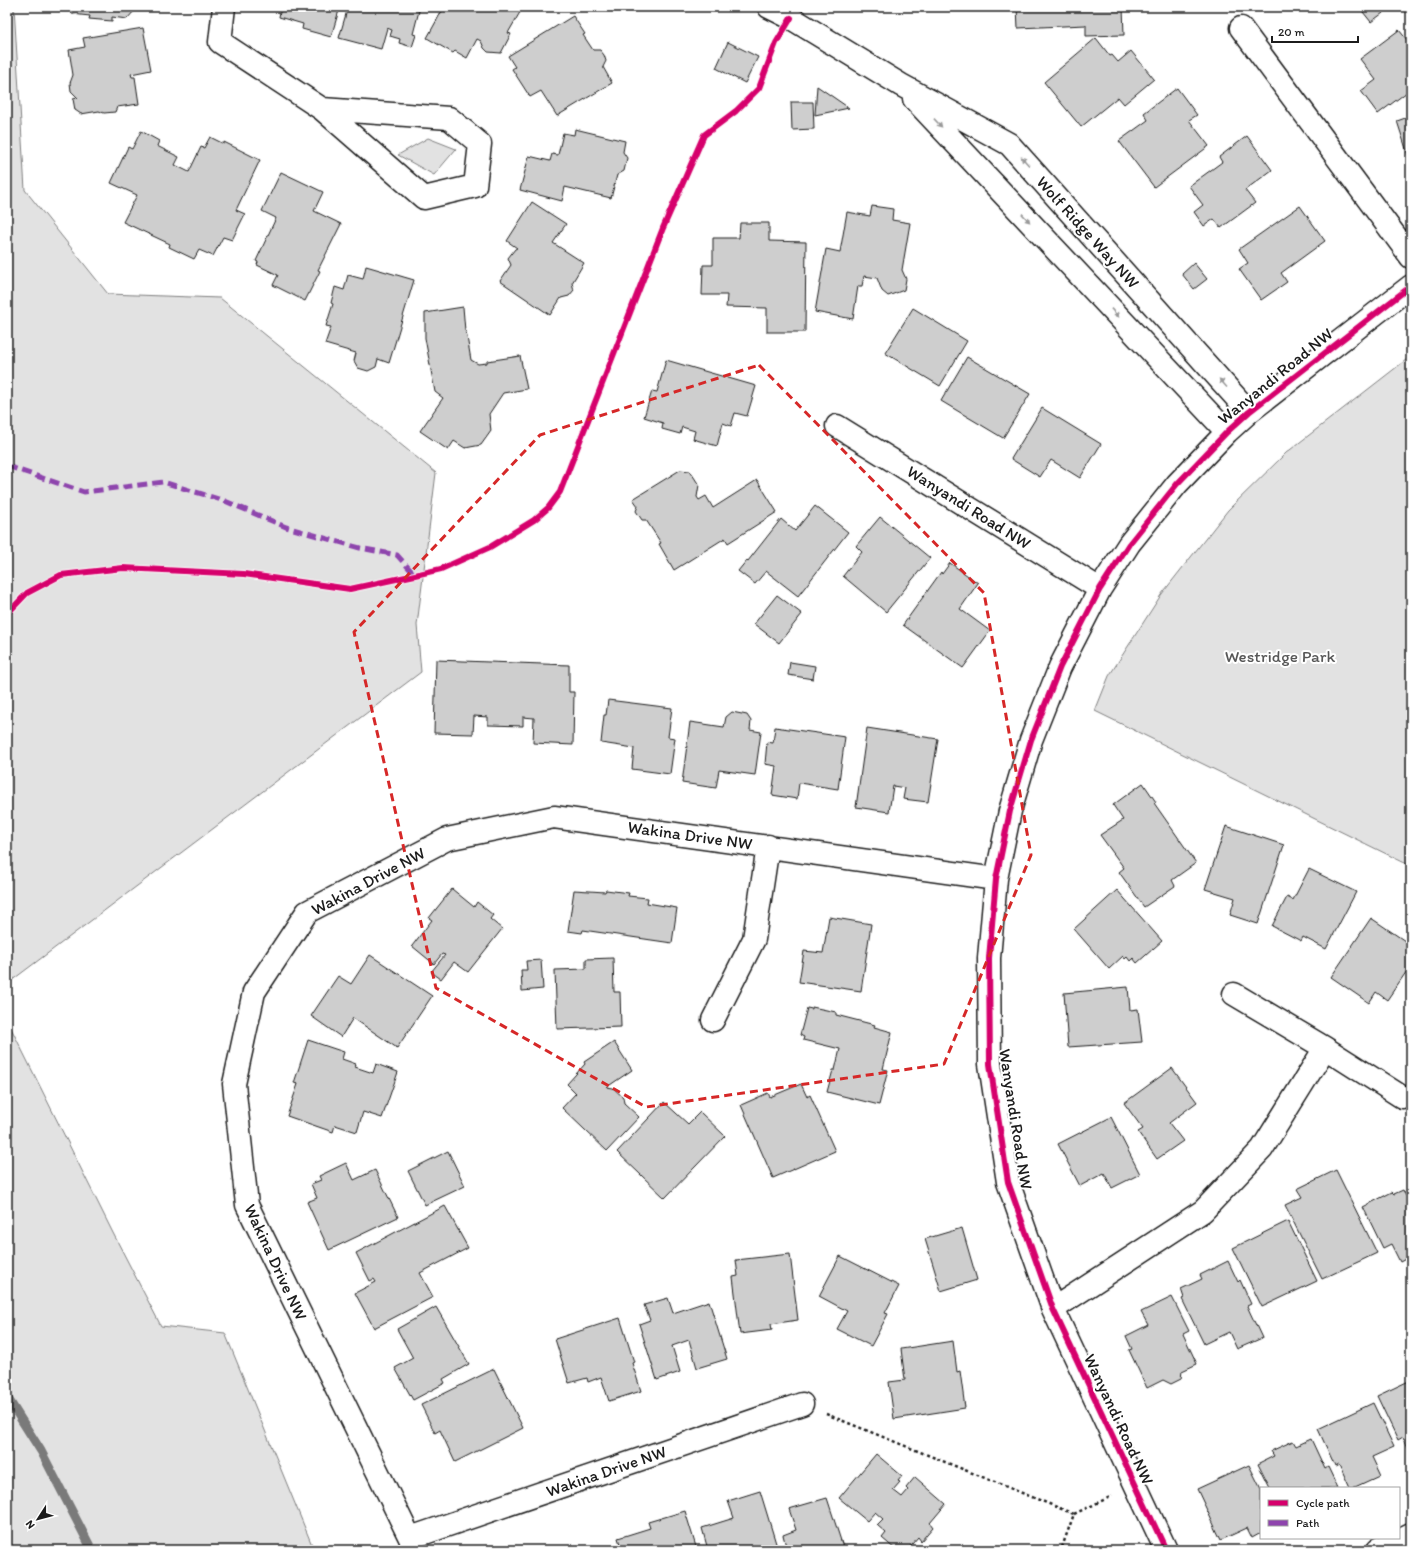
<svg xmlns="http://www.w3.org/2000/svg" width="1418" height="1557" font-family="Itim,sans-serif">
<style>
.green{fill:#e2e2e2;stroke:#7f7f7f}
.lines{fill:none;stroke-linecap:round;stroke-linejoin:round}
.stream{stroke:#7a7a7a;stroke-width:9}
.building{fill:#cecece;stroke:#1c1c1c}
.minor-casing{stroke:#1c1c1c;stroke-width:25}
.path{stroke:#1c1c1c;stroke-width:2.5;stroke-dasharray:3 3;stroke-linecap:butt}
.minor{stroke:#fff;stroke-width:22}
.quiet{stroke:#8e44ad;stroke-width:5;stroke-dasharray:10 5;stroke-linecap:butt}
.cycleway-casing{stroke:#fff;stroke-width:8}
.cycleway{stroke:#d6006c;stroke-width:6}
.oneway{fill:#999}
.marked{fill:none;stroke:#d62828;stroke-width:3;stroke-dasharray:8 5;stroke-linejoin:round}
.labels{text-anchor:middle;stroke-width:4;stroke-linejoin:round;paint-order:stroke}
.street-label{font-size:17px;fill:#1c1c1c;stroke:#fff}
.park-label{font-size:17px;fill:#575757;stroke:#fff}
</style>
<rect width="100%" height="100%" fill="#fff"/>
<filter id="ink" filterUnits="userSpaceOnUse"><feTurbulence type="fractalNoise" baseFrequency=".025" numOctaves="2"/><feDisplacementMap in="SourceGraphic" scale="8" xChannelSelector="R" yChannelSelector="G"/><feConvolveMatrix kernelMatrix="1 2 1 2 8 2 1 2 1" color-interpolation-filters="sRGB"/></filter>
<g filter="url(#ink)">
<!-- green -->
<path class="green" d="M 7,7 L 14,7 L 25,190 L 108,294 L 220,298 L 436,473 L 417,625 L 421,672 L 7,984 Z
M 428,138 L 456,149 L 434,175 L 398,155 Z
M 1411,356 L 1411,866 L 1095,711 L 1109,676 L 1161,595 L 1228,510 L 1286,453 Z
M 7,1020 L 113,1233 L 161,1326 L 225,1333 L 314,1550 L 7,1550 Z"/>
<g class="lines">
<!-- stream -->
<path class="stream" d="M 7,1397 L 41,1451 L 92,1550"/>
</g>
<!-- building -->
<path class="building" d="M 67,7 L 136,7 L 135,10 L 127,19 L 112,17 L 112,21 L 89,19 L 90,16 L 72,14 Z
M 281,7 L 340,7 L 331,37 L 302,29 L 303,24 L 279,17 Z
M 348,7 L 420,7 L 413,34 L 416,35 L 412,47 L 399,43 L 400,39 L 390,36 L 392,30 L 387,28 L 381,49 L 339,38 Z
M 444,7 L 450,7 L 458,11 L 460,7 L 523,7 L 508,33 L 511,34 L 501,53 L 488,52 L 484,48 L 481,41 L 477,39 L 467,58 L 455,51 L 453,53 L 427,38 Z
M 1017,7 L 1123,7 L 1124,35 L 1086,36 L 1086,25 L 1018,28 Z
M 1359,7 L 1391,7 L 1371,22 Z
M 573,16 L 585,34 L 583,35 L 593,50 L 600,50 L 604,55 L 606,61 L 603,67 L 612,83 L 557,116 L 541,91 L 530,97 L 512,69 L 515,67 L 508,56 Z
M 143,28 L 151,70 L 131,74 L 132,77 L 135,77 L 139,104 L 117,107 L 115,112 L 104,113 L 99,111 L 81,114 L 75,110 L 73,99 L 78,98 L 71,91 L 70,83 L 73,75 L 69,50 L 85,47 L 83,38 Z
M 1399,30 L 1408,41 L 1411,39 L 1411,89 L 1378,114 L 1361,91 L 1376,80 L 1360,59 Z
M 1096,38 L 1110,56 L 1112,55 L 1118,62 L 1131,51 L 1154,79 L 1124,104 L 1118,97 L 1081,127 L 1044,82 Z
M 728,42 L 758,57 L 745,83 L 716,68 Z
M 817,86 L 849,108 L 815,115 Z
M 1177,88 L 1197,115 L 1189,120 L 1209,146 L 1154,187 L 1119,141 L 1148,120 L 1144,113 Z
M 791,102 L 813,102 L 814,129 L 792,130 Z
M 1411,116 L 1411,154 L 1408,155 L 1397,121 Z
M 575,129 L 625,141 L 623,152 L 627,158 L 624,171 L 617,175 L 611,198 L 565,187 L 562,201 L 520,190 L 529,156 L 550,161 L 552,154 L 558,155 L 563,133 L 574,135 Z
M 141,131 L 159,141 L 157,146 L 179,157 L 175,165 L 189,172 L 201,147 L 204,148 L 210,137 L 224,144 L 224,142 L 260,160 L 236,210 L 245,214 L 232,240 L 223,237 L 213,256 L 199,250 L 194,259 L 169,247 L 170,244 L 123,222 L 137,195 L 111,183 L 128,147 L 132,149 Z
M 1247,136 L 1272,170 L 1245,190 L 1255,203 L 1221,228 L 1214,219 L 1204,226 L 1194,212 L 1203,205 L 1189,186 L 1222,162 L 1219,157 Z
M 281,172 L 323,192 L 314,211 L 341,224 L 318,270 L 320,271 L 305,301 L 273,285 L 278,275 L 257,265 L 258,262 L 256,261 L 276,218 L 262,211 Z
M 532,202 L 566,224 L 553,243 L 584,263 L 572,283 L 574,290 L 569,296 L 561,298 L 550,315 L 500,281 L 511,265 L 508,258 L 515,249 L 517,248 L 507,241 Z
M 872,206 L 893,209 L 892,220 L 910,223 L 902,270 L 906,279 L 904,290 L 888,296 L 882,291 L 877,278 L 864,276 L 862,286 L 858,286 L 853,319 L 815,312 L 826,249 L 840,252 L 847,212 L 870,216 Z
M 1300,206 L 1325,241 L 1281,273 L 1287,282 L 1261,300 L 1239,269 L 1248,263 L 1239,249 Z
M 740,223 L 769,223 L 769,241 L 806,242 L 805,332 L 767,332 L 767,308 L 726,307 L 727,295 L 702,295 L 703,265 L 713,265 L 713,238 L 739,238 Z
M 1194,263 L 1207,279 L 1194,289 L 1182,274 Z
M 366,266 L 414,280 L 389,363 L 378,359 L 376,367 L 368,371 L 358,368 L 354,361 L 356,353 L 325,344 L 331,327 L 326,326 L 333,304 L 331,303 L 335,287 L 344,290 L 348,275 L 363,279 Z
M 463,307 L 465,331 L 466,331 L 471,360 L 478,364 L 487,363 L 487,361 L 520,356 L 527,389 L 503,393 L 489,414 L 491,431 L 481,445 L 465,448 L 454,441 L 448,450 L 420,431 L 443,398 L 435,392 L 425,338 L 425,313 Z
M 913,308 L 967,341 L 940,386 L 885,353 Z
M 967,357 L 1030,394 L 1003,438 L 941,401 Z
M 666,360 L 756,386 L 747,416 L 735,413 L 731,426 L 723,423 L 717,446 L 693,439 L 695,431 L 682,427 L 680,434 L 662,429 L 663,423 L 644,417 L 652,391 L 657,392 Z
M 1042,408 L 1101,444 L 1080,478 L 1051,460 L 1040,477 L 1011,459 Z
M 680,470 L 690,471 L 699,485 L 697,497 L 699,500 L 706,496 L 713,508 L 757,480 L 777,512 L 728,543 L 725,538 L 674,570 L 659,544 L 661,543 L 646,520 L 642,520 L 636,511 L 638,506 L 633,499 Z
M 815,506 L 848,532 L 798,596 L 766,571 L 755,584 L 738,571 L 747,560 L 748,561 L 781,519 L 795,531 Z
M 880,517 L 930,558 L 886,612 L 843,576 L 862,552 L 856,546 Z
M 950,563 L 978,583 L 960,609 L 990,631 L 963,668 L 903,625 L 941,572 L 942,574 Z
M 777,595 L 802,614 L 779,643 L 754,624 Z
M 436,660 L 569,665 L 569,692 L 574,692 L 573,745 L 533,743 L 534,718 L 523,717 L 523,726 L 488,725 L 488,717 L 474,716 L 473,734 L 434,733 Z
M 790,662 L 815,666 L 813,679 L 788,675 Z
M 608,700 L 672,708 L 668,737 L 675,738 L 670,774 L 632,769 L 634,748 L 601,743 L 604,715 L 606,715 Z
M 732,712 L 747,715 L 751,721 L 750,730 L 761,732 L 755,775 L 719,770 L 716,788 L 682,783 L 690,722 L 724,727 L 726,717 Z
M 775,727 L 845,737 L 838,789 L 799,783 L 797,799 L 772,795 L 776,766 L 765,764 L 767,742 L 773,743 Z
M 867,728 L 938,739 L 928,802 L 903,799 L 905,788 L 893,786 L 889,812 L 856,807 Z
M 1143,783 L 1156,802 L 1154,803 L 1196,863 L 1172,880 L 1175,886 L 1144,907 L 1119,872 L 1124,868 L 1100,835 L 1123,820 L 1113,805 Z
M 1226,826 L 1284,845 L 1258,924 L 1230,915 L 1235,898 L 1205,889 Z
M 1309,869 L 1356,892 L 1326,949 L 1303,937 L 1301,941 L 1272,926 L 1287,897 L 1293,900 Z
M 452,889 L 474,907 L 477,902 L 493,915 L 490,919 L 502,929 L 468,972 L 454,962 L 441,979 L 431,972 L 445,955 L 442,954 L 434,964 L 412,946 L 432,920 L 429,918 Z
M 574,890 L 605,892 L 606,890 L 629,893 L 628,896 L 648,898 L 647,903 L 677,908 L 672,943 L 583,930 L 582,933 L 568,931 Z
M 1117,890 L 1162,941 L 1137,963 L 1133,958 L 1130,961 L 1127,957 L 1125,959 L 1123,956 L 1109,969 L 1074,929 Z
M 829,917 L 871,924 L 861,991 L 799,982 L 804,951 L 823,953 Z
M 1371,918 L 1411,945 L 1411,965 L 1387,1000 L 1376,992 L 1369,1003 L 1331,977 Z
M 370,955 L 432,996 L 397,1048 L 353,1018 L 341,1037 L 311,1016 L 338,976 L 351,984 Z
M 613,958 L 614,992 L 620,992 L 621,1027 L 557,1029 L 555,970 L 586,969 L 586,959 Z
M 541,960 L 543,989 L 522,991 L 521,970 L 527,970 L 526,961 Z
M 1411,981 L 1411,990 L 1407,987 Z
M 1128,987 L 1130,1010 L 1138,1009 L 1142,1042 L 1068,1047 L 1064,993 Z
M 812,1007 L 836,1012 L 836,1015 L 875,1025 L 874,1027 L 892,1032 L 883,1069 L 888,1070 L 879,1105 L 827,1092 L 833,1070 L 835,1070 L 840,1049 L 803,1040 L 804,1037 L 800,1035 L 807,1008 L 812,1009 Z
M 308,1040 L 344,1052 L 342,1059 L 356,1064 L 355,1067 L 373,1073 L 376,1064 L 398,1072 L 382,1118 L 363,1112 L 357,1132 L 335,1125 L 333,1132 L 287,1116 L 298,1084 L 294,1083 Z
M 614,1042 L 632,1070 L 607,1087 L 613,1088 L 623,1097 L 624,1103 L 639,1117 L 607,1151 L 562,1108 L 576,1093 L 567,1084 L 585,1064 L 584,1062 Z
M 1172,1068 L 1197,1102 L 1169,1123 L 1183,1141 L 1157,1159 L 1138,1132 L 1143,1129 L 1124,1103 Z
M 801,1084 L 807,1097 L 810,1095 L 835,1151 L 773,1178 L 741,1105 L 768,1093 L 770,1097 Z
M 664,1102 L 688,1124 L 700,1112 L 725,1136 L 665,1198 L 617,1152 Z
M 1111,1117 L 1140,1174 L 1112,1188 L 1104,1173 L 1080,1186 L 1058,1144 Z
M 448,1151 L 465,1186 L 425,1205 L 408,1171 Z
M 346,1163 L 354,1180 L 375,1170 L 398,1217 L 329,1250 L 307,1202 L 317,1198 L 311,1184 L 321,1180 L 319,1176 Z
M 1336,1170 L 1377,1253 L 1322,1279 L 1285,1205 L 1302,1197 L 1297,1189 Z
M 1403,1190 L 1406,1196 L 1411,1194 L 1411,1256 L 1400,1262 L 1391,1244 L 1383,1248 L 1363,1207 L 1392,1192 L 1394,1194 Z
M 445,1206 L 468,1248 L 420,1273 L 433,1297 L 374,1328 L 355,1293 L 376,1282 L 374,1279 L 370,1281 L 356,1253 Z
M 1288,1221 L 1317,1281 L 1262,1307 L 1233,1248 Z
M 962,1228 L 977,1280 L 941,1291 L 925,1239 Z
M 790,1254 L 798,1320 L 771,1324 L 772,1330 L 740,1334 L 733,1277 L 738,1276 L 736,1260 Z
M 840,1256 L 899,1286 L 885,1313 L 888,1314 L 871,1346 L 837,1329 L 847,1311 L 819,1296 Z
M 1228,1261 L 1238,1282 L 1240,1280 L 1251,1304 L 1247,1306 L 1262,1338 L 1237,1349 L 1229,1332 L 1204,1344 L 1182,1299 L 1184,1298 L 1181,1289 L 1202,1279 L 1200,1275 Z
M 1172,1297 L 1189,1331 L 1183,1334 L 1197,1364 L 1182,1371 L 1181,1379 L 1171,1384 L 1163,1380 L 1147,1388 L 1129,1350 L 1132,1349 L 1126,1336 L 1148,1325 L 1141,1312 Z
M 668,1298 L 673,1313 L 709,1301 L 727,1359 L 697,1368 L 689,1340 L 672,1346 L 680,1372 L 657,1380 L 639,1324 L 650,1320 L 644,1305 Z
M 436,1307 L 469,1364 L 443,1379 L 445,1383 L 413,1400 L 395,1368 L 413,1358 L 397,1329 Z
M 620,1318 L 634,1362 L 632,1363 L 641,1391 L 609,1401 L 601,1377 L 588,1382 L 587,1378 L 569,1383 L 555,1339 Z
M 953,1341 L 957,1372 L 960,1371 L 965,1408 L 894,1419 L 889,1382 L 905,1380 L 901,1349 Z
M 494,1369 L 523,1428 L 455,1462 L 440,1430 L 435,1433 L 421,1405 Z
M 1411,1380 L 1411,1455 L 1403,1437 L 1398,1440 L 1377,1396 Z
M 1373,1403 L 1394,1447 L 1372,1457 L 1381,1476 L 1355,1488 L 1350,1488 L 1339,1464 L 1335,1466 L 1318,1429 Z
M 1311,1439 L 1325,1469 L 1328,1467 L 1338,1488 L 1270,1488 L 1258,1464 L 1274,1456 L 1271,1451 L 1293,1441 L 1296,1446 Z
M 876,1454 L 902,1476 L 898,1481 L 900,1482 L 893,1490 L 902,1497 L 908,1490 L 906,1488 L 915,1477 L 946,1504 L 930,1523 L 933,1527 L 921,1541 L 918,1537 L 907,1550 L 896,1550 L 882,1538 L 886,1533 L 877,1525 L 883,1519 L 875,1512 L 867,1521 L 839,1498 Z
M 1249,1465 L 1261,1489 L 1261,1533 L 1252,1538 L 1247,1528 L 1221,1540 L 1197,1489 Z
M 760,1491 L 778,1550 L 708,1550 L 702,1528 L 734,1518 L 728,1501 Z
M 827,1498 L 844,1550 L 787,1550 L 783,1535 L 796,1530 L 789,1509 Z
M 685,1511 L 697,1550 L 622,1550 L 618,1538 L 650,1528 L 648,1522 Z"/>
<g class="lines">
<!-- minor casing -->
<g class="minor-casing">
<path id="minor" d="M 224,7 L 220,42 L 322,109 L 424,198 L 475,186 L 480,144 L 449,118 L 322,109
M 769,7 L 791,18 L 901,85 L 1009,144 L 1249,412
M 1241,28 L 1411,257
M 914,99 L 1227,432
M 837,426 L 1100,589
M 1234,994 L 1325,1048 L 1402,1097
M 713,1020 L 754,939 L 768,846
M 1053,1309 L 1203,1211 L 1262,1149 L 1325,1048
M 410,1538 L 802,1404
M 414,1550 L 410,1538 L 247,1205 L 234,1084 L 254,992 L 307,912 L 447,839 L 554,817 L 996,879
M 1166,1550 L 1053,1309 L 1008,1182 L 990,1064 L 989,958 L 996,879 L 1010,811 L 1031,740 L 1060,667 L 1100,589 L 1129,544 L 1177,484 L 1227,432 L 1249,412 L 1411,286
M 1378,1550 L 1411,1534"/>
</g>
<!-- path -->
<path class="path" d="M 826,1414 L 1074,1514 L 1061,1550
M 1074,1514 L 1112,1496"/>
<!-- minor -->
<use href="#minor" class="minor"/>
<!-- quiet -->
<path class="quiet" d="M 7,466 L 84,492 L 163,482 L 225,501 L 286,527 L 360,548 L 397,555 L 415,575"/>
<!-- cycleway casing -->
<g class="cycleway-casing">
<path id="cycleway" d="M 7,614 L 27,593 L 61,575 L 123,568 L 244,574 L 350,589 L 415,575 L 441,569 L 490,547 L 534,520 L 548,508 L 560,492 L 663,228 L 704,135 L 736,111 L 759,88 L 776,43 L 791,18
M 1166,1550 L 1053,1309 L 1008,1182 L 990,1064 L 989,958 L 996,879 L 1010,811 L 1031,740 L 1060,667 L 1100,589 L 1129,544 L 1177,484 L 1227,432 L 1249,412 L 1411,286"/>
</g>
<!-- cycleway -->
<use href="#cycleway" class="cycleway"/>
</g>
<!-- one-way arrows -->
<defs><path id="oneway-solid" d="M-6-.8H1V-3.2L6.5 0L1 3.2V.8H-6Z"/></defs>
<g class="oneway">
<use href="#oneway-solid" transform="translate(938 123) rotate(47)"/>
<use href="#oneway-solid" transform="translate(1025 161) rotate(-132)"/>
<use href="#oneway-solid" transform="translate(1026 218) rotate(47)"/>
<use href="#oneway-solid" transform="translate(1115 313) rotate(47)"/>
<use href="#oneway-solid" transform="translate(1223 383) rotate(-132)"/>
</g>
</g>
<!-- marked area -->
<path class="marked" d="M 759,365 L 984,593 L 1031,855 L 944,1064 L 646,1107 L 436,988 L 354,632 L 540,435 Z"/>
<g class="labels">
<!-- street labels -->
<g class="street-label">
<text transform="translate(1088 232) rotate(48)" y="6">Wolf Ridge Way NW</text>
<text transform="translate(1275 376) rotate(-39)" y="6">Wanyandi Road NW</text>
<text transform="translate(969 507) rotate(32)" y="6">Wanyandi Road NW</text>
<text transform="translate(690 835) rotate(8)" y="6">Wakina Drive NW</text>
<text transform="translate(368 881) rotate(-28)" y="6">Wakina Drive NW</text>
<text transform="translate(1016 1119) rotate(81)" y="6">Wanyandi Road NW</text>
<text transform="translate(276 1262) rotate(65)" y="6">Wakina Drive NW</text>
<text transform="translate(1119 1419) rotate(65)" y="6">Wanyandi Road NW</text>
<text transform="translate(606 1471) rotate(-19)" y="6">Wakina Drive NW</text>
</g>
<!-- park labels -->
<g class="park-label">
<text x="1280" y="662">Westridge Park</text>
</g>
</g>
<!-- margin -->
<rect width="1418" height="1557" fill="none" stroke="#fff" stroke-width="24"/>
<rect x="12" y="12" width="1394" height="1533" fill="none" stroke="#1c1c1c" stroke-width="1.5" filter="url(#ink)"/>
<!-- legend -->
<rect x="1260" y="1487" width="140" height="52" fill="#ffffff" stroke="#a4a4a4"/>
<rect x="1268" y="1500" width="20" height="6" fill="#d6006c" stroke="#a4a4a4"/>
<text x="1296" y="1507" font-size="12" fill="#1c1c1c">Cycle path</text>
<rect x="1268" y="1520" width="20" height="6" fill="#8e44ad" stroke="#a4a4a4"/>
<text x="1296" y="1527" font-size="12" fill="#1c1c1c">Path</text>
<!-- north arrow -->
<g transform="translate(38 1519) rotate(234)" stroke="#ffffff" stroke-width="3" paint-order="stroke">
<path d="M0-3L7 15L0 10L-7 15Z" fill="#1c1c1c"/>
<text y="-6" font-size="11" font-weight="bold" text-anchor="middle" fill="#1c1c1c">N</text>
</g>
<!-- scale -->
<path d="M1272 36v6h86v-6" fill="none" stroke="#1c1c1c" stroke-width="2"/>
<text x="1278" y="36" font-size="12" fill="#1c1c1c" stroke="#ffffff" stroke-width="3" paint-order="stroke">20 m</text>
</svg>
